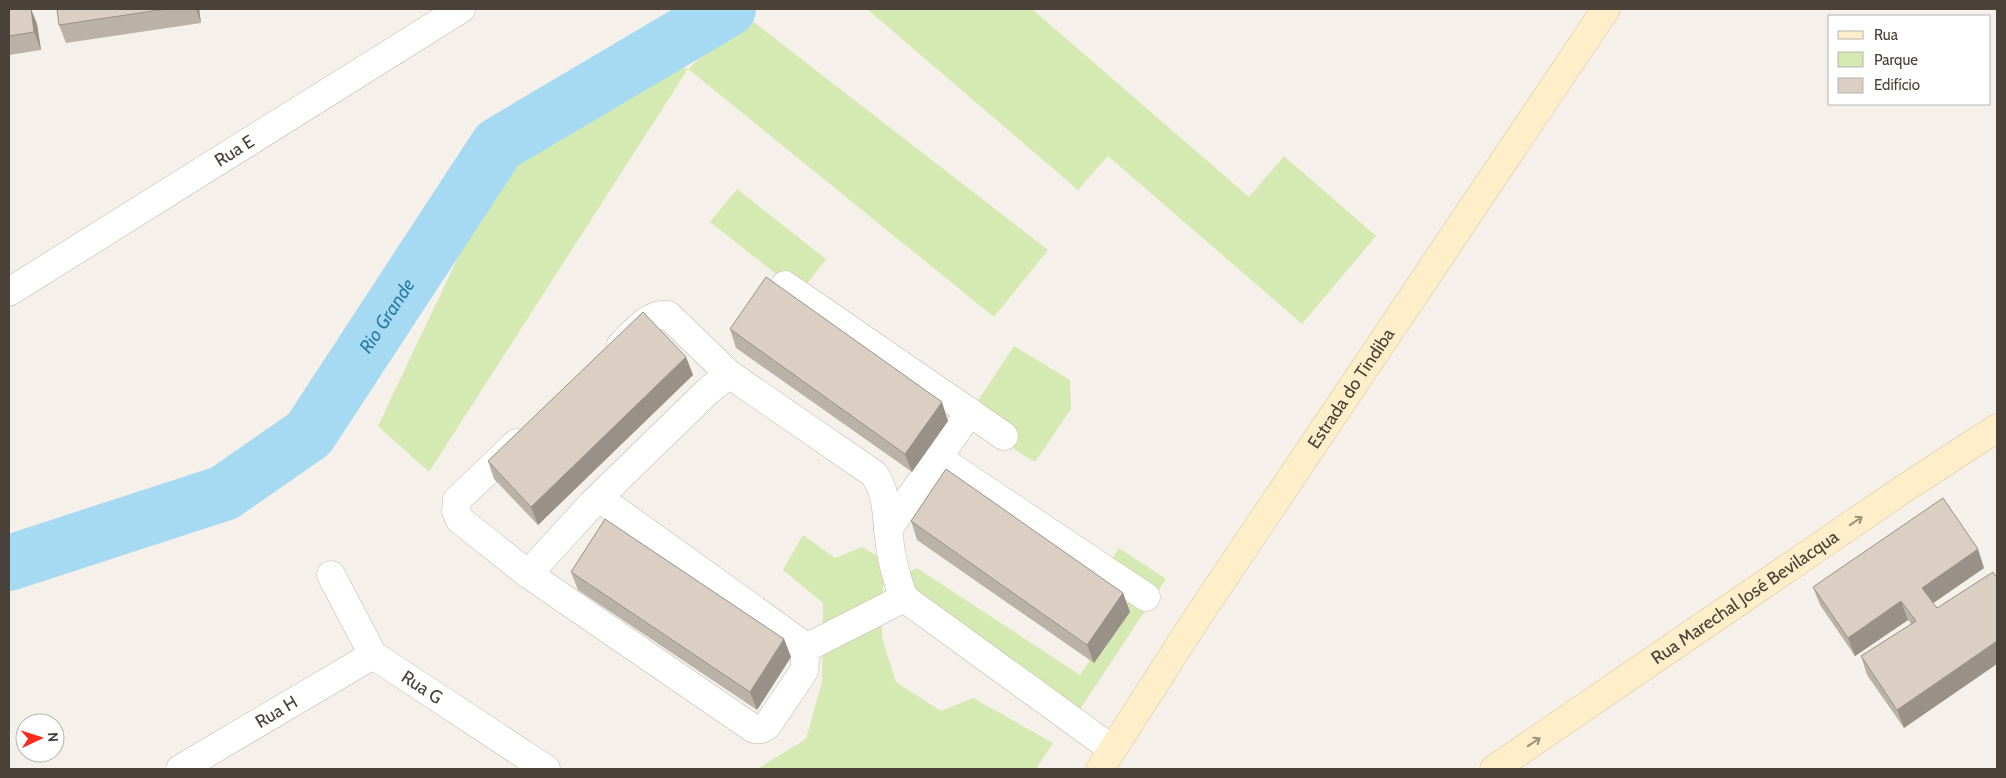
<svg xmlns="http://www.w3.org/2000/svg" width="2006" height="778" font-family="Cabin,sans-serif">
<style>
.green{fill:#d5eab2}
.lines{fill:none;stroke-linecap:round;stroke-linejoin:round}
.river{stroke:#a6d9f2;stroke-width:56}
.street-casing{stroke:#c1b8ac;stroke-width:29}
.secondary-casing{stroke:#d9c49b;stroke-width:29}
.street{stroke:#fff;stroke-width:28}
.secondary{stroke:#ffeeca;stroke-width:28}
.wall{fill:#bbb2a7}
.shaded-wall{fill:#999188}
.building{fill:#dacfc2;stroke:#999188}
.oneway{stroke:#9b8f7a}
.labels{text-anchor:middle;stroke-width:4;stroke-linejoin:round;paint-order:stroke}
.street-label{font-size:18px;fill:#4a4138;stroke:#fff}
.water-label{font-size:19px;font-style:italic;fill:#2a7da8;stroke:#fff}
</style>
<rect width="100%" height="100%" fill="#f5f1ea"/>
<!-- green -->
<path class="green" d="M 867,9 L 1032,9 L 1249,197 L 1284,156 L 1376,236 L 1302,324 L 1108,156 L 1078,190 Z
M 746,16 L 1048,250 L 994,317 L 688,69 L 429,472 L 378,426 L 507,154 L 665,62 L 688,69 Z
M 737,189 L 826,259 L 800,293 L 710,222 Z
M 1014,346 L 1070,380 L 1071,409 L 1035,462 L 966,419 Z
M 803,535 L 835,558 L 862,547 L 907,573 L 917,568 L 1080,675 L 1131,598 L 1101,577 L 1119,548 L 1166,579 L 1075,717 L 883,585 L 882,638 L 896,682 L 941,711 L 973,698 L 1053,743 L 1036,769 L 757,769 L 806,739 L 822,682 L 823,603 L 783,570 Z"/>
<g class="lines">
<!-- river -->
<path class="river" id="s1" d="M 9,563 L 224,493 L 309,434 L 498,145 L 728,9"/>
<!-- street casing -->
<g class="street-casing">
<g id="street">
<path d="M 785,285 L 1004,436"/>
<path id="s2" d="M 9,292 L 461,9"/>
<path d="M 621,345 C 634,333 649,312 668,315 L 729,374"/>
<path d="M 517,443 L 457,500 L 456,511 L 460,520 L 528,574"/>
<path d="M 938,458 L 1146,597"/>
<path d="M 599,498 L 798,641 C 805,651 806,658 804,671 L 767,726 L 761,729 L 754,729 L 528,574 L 592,504 L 708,391 L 729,374 L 874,474 C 889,496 886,519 890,545 C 892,563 897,580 904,598 L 804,649"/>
<path d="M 888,529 L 970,412"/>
<path id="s3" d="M 331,575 L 373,655 L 546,769"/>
<path d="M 904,598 L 1112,749"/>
<path id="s4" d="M 180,769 L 373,655"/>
</g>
</g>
<!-- secondary casing -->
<g class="secondary-casing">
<g id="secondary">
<path id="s5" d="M 1100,769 L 1197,618 L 1606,9"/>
<path id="s6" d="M 1494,769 L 1899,492 L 1997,428"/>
</g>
</g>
<!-- street -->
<use href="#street" class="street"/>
<!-- secondary -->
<use href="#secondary" class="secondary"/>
</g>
<!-- wall -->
<path class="wall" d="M 9,9 L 31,9 L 37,24 L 41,50 L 9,55 Z
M 57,9 L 199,9 L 201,23 L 66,43 L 59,25 Z
M 730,329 L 948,421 L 912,472 L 736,348 Z
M 686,357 L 693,375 L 538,525 L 494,479 L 488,461 Z
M 911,521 L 1123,593 L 1130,612 L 1094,663 L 917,540 Z
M 1984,568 L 1933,603 L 1904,728 L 1867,675 L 1861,656 L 1911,624 L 1908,620 L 1855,656 L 1820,605 L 1813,587 Z
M 571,572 L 784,639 L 791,657 L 757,710 L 578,590 Z"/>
<!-- shaded-wall -->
<path class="shaded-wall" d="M 31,9 L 37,24 L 41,50 L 34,32 Z
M 196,9 L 199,9 L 201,23 Z
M 686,357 L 693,375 L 538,525 L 531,507 Z
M 942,402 L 948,421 L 912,472 L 905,454 Z
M 1978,549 L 1984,568 L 1929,606 L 1922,588 Z
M 1123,593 L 1130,612 L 1094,663 L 1087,645 Z
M 1901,601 L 1908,620 L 1855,656 L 1848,638 Z
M 784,639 L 791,657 L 757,710 L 750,692 Z
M 1997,641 L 1997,664 L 1904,728 L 1897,710 Z"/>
<!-- building -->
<path class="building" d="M 9,9 L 31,9 L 34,32 L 9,36 Z
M 57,9 L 166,9 L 59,25 Z
M 766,277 L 942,402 L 905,454 L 730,329 Z
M 643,312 L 686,357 L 531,507 L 488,461 Z
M 946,469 L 1123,593 L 1087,645 L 911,521 Z
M 1943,498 L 1978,549 L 1922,588 L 1937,608 L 1993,572 L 1997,578 L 1997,641 L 1897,710 L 1861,656 L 1916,621 L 1901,601 L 1848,638 L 1813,587 Z
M 605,519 L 784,639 L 750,692 L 571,572 Z"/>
<!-- one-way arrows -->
<defs><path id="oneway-shaft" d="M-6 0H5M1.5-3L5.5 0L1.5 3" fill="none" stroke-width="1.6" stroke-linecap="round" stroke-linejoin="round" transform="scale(1.25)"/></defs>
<g class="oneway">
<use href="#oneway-shaft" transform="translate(1856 521) rotate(-34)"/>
<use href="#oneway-shaft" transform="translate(1534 742) rotate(-34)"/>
</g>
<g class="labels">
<!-- street labels -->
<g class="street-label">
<text dy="6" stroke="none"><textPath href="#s2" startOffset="266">Rua E</textPath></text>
<text dy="6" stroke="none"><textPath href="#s5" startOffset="456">Estrada do Tindiba</textPath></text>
<text dy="6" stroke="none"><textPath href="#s6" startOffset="304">Rua Marechal José Bevilacqua</textPath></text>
<text dy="6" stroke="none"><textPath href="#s3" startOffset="149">Rua G</textPath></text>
<text dy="6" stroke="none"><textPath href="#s4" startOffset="112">Rua H</textPath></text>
</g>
<!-- water labels -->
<g class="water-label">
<text dy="7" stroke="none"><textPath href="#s1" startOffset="471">Rio Grande</textPath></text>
</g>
</g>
<!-- border -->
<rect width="2006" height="778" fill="none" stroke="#4a4138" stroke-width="20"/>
<!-- legend -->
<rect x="1828" y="15" width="162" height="90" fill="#ffffff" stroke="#b7b3af"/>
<rect x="1838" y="31" width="25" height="8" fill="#ffeeca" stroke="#b7b3af"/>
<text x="1874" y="40" font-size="15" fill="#4a4138">Rua</text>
<rect x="1838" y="52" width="25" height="15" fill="#d5eab2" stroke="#b7b3af"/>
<text x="1874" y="65" font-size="15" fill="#4a4138">Parque</text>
<rect x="1838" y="78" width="25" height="15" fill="#dacfc2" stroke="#b7b3af"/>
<text x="1874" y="90" font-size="15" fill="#4a4138">Edifício</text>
<!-- north arrow -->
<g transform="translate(40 738) rotate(86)"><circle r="24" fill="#ffffff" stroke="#b7b3af"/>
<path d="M0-4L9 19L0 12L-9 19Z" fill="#fe2918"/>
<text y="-8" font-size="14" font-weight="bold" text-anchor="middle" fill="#4a4138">N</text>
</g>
</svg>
